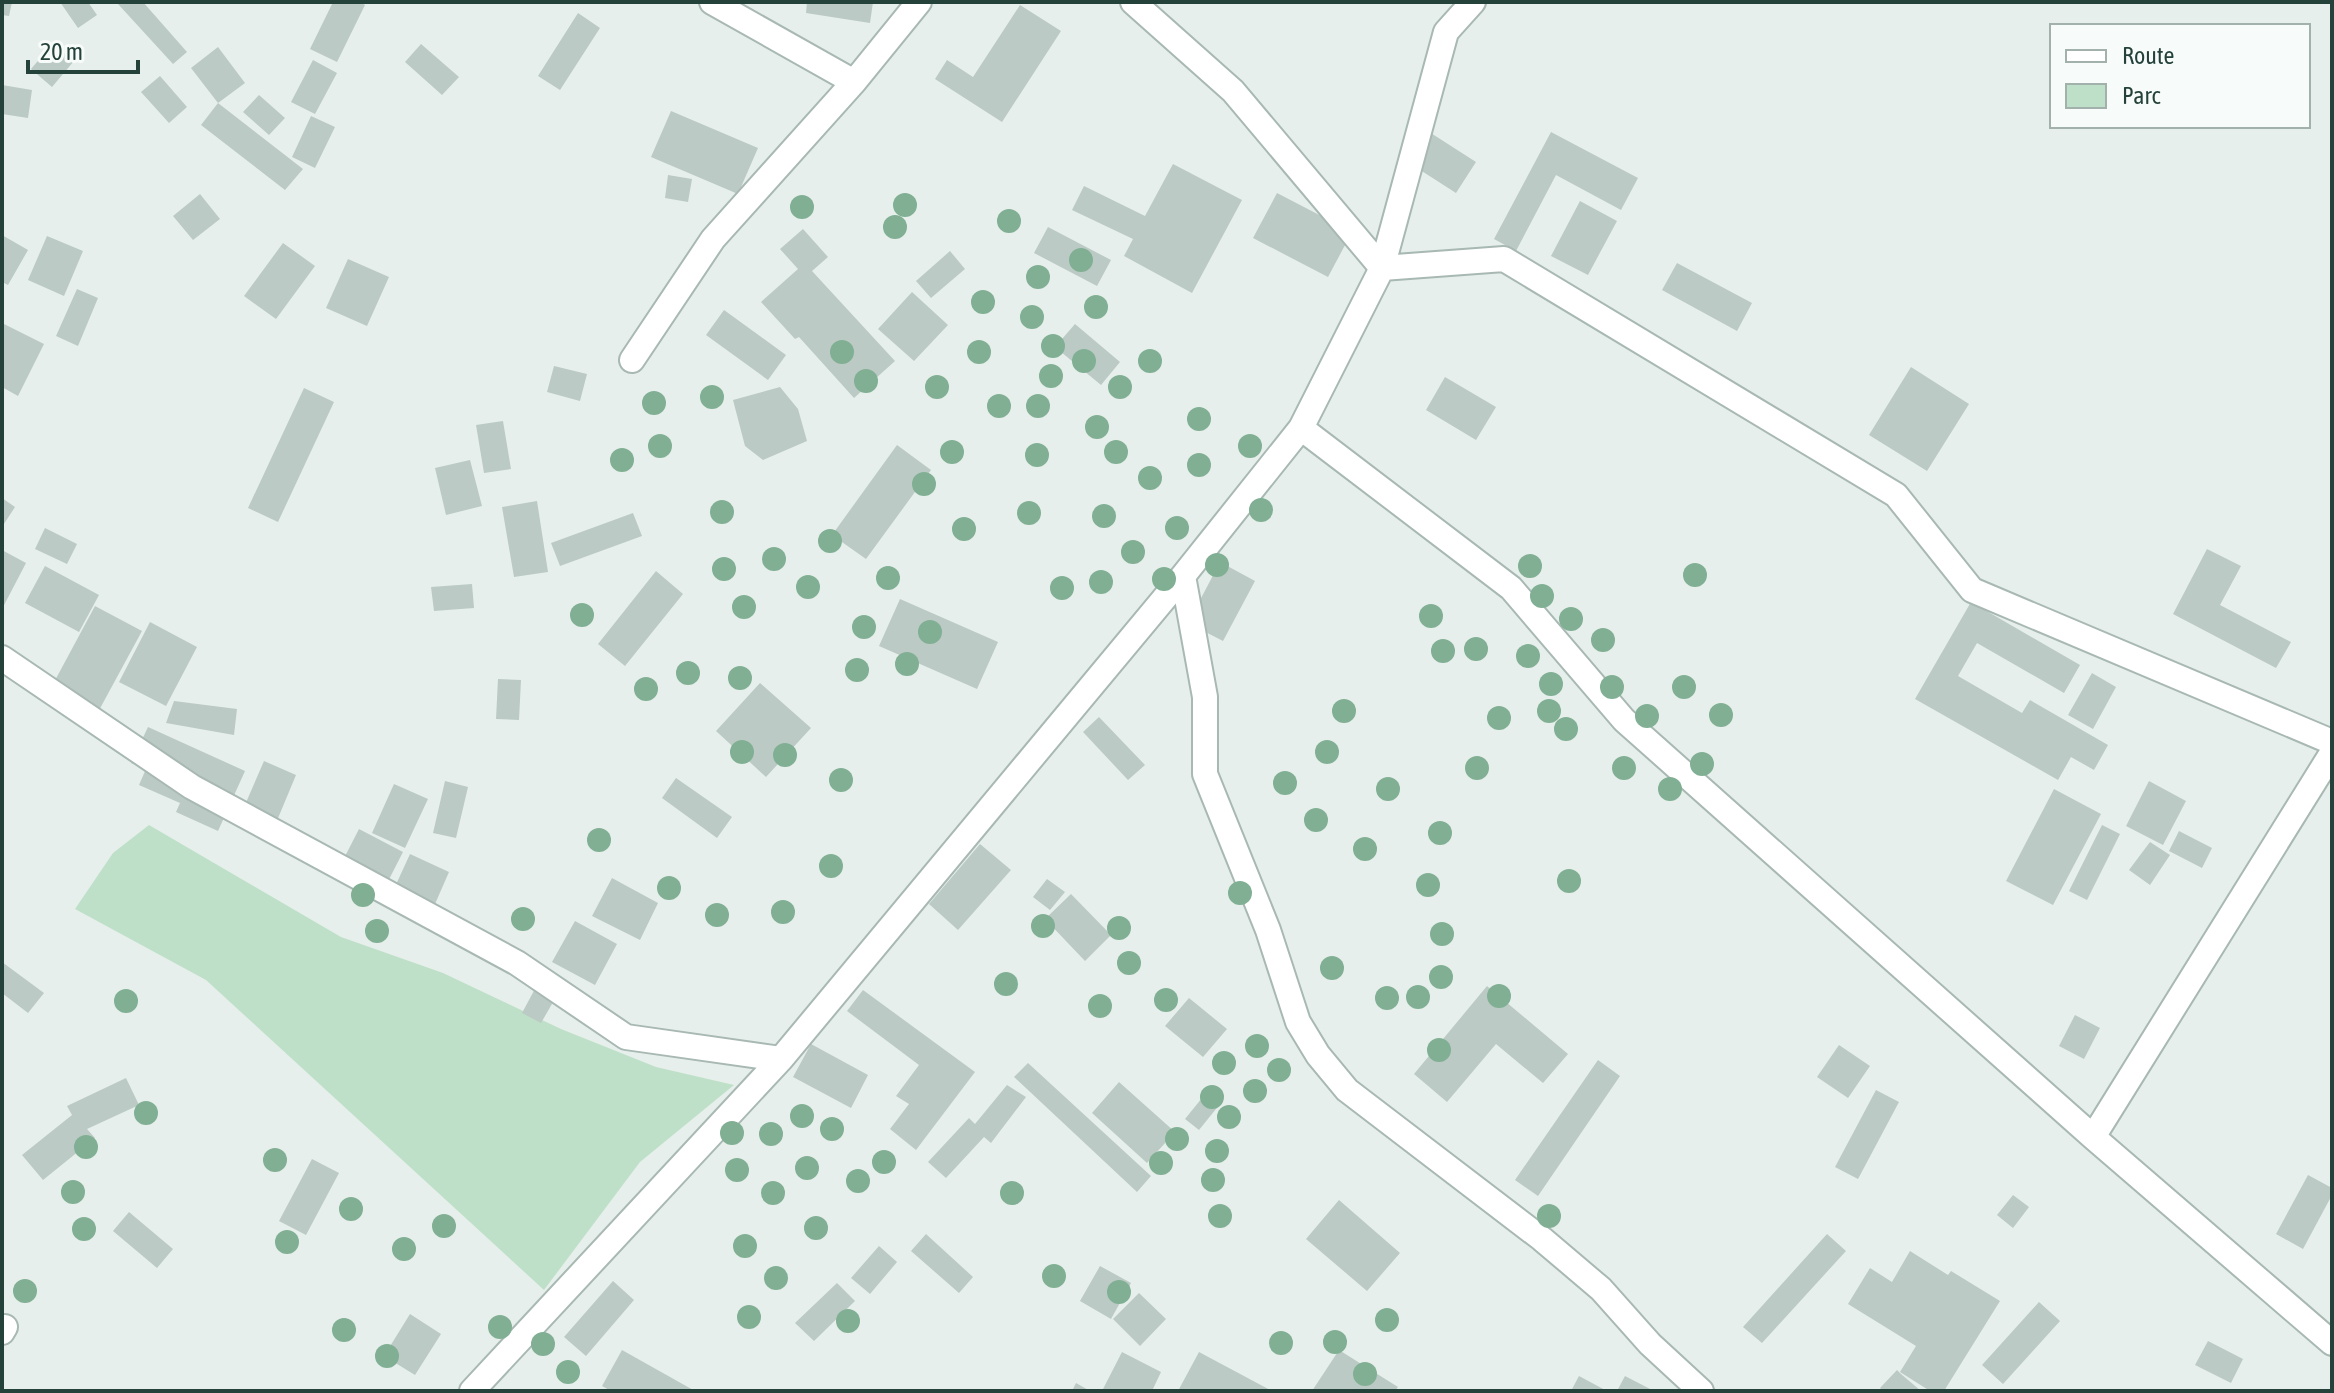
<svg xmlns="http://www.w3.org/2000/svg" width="2334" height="1393" font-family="'Asap Condensed',sans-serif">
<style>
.green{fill:#bfe0c8}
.building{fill:#bbcac4}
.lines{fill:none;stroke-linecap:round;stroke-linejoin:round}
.minor-casing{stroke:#a8b8b2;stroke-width:28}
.minor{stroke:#fff;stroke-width:24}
.tree{fill:#80af93}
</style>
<rect width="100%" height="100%" fill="#e6efeb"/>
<!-- green -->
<path class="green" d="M 149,825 L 341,937 L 443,973 L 561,1029 L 656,1067 L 734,1085 L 640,1162 L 544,1290 L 206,980 L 75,909 L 113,853 Z"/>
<!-- building -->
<path class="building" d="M 2,2 L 12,2 L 9,16 L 2,15 Z
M 60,2 L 88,2 L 97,15 L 78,28 Z
M 120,2 L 143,2 L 187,52 L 173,64 L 118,4 Z
M 333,2 L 360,2 L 365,5 L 337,62 L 310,49 Z
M 807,2 L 873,2 L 870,23 L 806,13 Z
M 1020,5 L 1061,31 L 1002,122 L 935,79 L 947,60 L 973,77 Z
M 578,13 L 600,28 L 560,90 L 538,76 Z
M 53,43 L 74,61 L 52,87 L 31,69 Z
M 421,44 L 459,77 L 442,95 L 405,62 Z
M 218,47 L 245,83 L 218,103 L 303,169 L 285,190 L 201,125 L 218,103 L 191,68 Z
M 313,60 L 337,73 L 315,114 L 291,102 Z
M 160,76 L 187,107 L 169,123 L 141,92 Z
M 2,85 L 32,90 L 28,118 L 2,114 Z
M 259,95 L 285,118 L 269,135 L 243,112 Z
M 671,111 L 758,148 L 738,194 L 651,157 Z
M 311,116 L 335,127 L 315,168 L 292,157 Z
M 1423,128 L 1476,162 L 1456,193 L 1403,159 Z
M 1551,132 L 1638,178 L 1621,210 L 1556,175 L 1516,251 L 1494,239 Z
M 1173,164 L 1242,200 L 1192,293 L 1124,256 L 1133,239 L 1072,210 L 1084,186 L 1145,216 Z
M 668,175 L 692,179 L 688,202 L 665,198 Z
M 1277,193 L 1352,232 L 1328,277 L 1253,238 Z
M 200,194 L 220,219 L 193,240 L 173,216 Z
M 1580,201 L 1617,221 L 1588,275 L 1551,256 Z
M 1048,227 L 1111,260 L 1097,286 L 1034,253 Z
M 803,229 L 828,257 L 812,271 L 895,361 L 854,398 L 799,337 L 795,339 L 761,302 L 798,269 L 780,249 Z
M 2,235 L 28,250 L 8,285 L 2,282 Z
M 47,236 L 83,251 L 64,296 L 28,280 Z
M 283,243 L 315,266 L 276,319 L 244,296 Z
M 950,251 L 965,269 L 931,298 L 916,281 Z
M 348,259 L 389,277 L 367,326 L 326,308 Z
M 1677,263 L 1752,303 L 1737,331 L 1662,290 Z
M 77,289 L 98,298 L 78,346 L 56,336 Z
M 912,292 L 948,325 L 914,361 L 878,329 Z
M 724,310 L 786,355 L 768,380 L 706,335 Z
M 2,323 L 44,344 L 18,396 L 2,387 Z
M 1075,324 L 1120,362 L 1101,385 L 1055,347 Z
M 554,366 L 587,374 L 580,401 L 547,392 Z
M 1911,367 L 1969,404 L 1927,471 L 1869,435 Z
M 1445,377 L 1496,407 L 1476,440 L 1426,410 Z
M 780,387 L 798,409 L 807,441 L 763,460 L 745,446 L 733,400 Z
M 304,388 L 334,402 L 278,522 L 248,508 Z
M 503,421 L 511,469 L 484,473 L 476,425 Z
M 897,445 L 931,470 L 866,559 L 832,535 Z
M 470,460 L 482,506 L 446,515 L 435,468 Z
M 2,498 L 15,507 L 2,527 Z
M 537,501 L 548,572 L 514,577 L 502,507 Z
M 633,513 L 642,536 L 560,566 L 551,543 Z
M 45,528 L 77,544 L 67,564 L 35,549 Z
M 2207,549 L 2241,566 L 2220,605 L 2291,642 L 2276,668 L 2173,614 Z
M 2,550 L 26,563 L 2,609 Z
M 1220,562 L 1255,581 L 1223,641 L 1188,623 Z
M 45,566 L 99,595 L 79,632 L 25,603 Z
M 656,571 L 683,594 L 625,666 L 598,644 Z
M 472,584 L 474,608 L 434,611 L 431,587 Z
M 900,599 L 998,642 L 977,689 L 879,646 Z
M 1971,602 L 2080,665 L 2064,693 L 1977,643 L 1958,676 L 2022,713 L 2030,700 L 2108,745 L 2094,770 L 2071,757 L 2058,780 L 1915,699 Z
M 95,606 L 142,631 L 91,725 L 45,699 Z
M 150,622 L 197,647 L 166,706 L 119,682 Z
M 2092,673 L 2116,687 L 2093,729 L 2068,715 Z
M 498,679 L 521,680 L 519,720 L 496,719 Z
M 760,683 L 811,728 L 766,777 L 716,731 Z
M 174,701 L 237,709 L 234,735 L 166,723 Z
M 1099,717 L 1145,765 L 1128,780 L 1083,732 Z
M 148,727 L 245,771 L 218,831 L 176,812 L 180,803 L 139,785 L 146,769 L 131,763 Z
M 264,761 L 296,775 L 271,835 L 238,821 Z
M 676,778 L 732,817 L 717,838 L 662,798 Z
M 445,781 L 468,787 L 456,838 L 433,833 Z
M 2149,781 L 2186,801 L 2163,845 L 2126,826 Z
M 394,784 L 428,799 L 405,848 L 372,833 Z
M 2054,789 L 2101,814 L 2053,905 L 2006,881 Z
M 2102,825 L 2120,834 L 2087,900 L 2069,891 Z
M 359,829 L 403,852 L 381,895 L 337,872 Z
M 2179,831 L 2212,848 L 2202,868 L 2169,851 Z
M 2150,842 L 2170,855 L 2150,885 L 2129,870 Z
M 980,844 L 1011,870 L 958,930 L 929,904 Z
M 410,854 L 449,872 L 428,920 L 388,902 Z
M 612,878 L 658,903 L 640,940 L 592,916 Z
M 1047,879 L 1065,892 L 1050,910 L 1033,897 Z
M 1071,894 L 1111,935 L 1085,961 L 1045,919 Z
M 575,921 L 617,944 L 595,985 L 552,962 Z
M 2,962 L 44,993 L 28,1013 L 2,993 Z
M 544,972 L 564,983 L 541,1023 L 522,1013 Z
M 1487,986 L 1568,1054 L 1543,1083 L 1496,1044 L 1447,1102 L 1414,1074 Z
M 863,990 L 975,1072 L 916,1150 L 890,1129 L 909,1104 L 896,1096 L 919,1065 L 847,1011 Z
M 1189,998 L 1227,1029 L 1203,1057 L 1165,1026 Z
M 2075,1015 L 2100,1028 L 2084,1059 L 2059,1046 Z
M 811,1044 L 868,1075 L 851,1108 L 793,1077 Z
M 1839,1045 L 1870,1066 L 1848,1098 L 1817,1077 Z
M 1598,1060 L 1620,1076 L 1538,1196 L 1515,1180 Z
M 1028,1063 L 1151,1176 L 1137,1192 L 1014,1077 Z
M 126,1078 L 139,1105 L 87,1129 L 95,1138 L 43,1180 L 22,1155 L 72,1115 L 67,1106 Z
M 1119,1082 L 1175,1132 L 1147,1163 L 1092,1113 Z
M 1007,1085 L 1026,1097 L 991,1143 L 984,1137 L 946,1178 L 928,1162 L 969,1118 L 975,1124 Z
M 1876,1090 L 1899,1102 L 1858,1179 L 1835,1167 Z
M 1206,1093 L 1220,1104 L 1199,1130 L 1185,1119 Z
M 312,1159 L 339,1173 L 306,1235 L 279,1221 Z
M 2308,1175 L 2332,1188 L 2332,1195 L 2303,1249 L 2276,1234 Z
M 2013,1195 L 2029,1207 L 2013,1228 L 1997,1215 Z
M 1339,1200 L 1400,1253 L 1367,1291 L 1306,1239 Z
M 129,1212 L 173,1249 L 157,1268 L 113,1231 Z
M 926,1234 L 973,1277 L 959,1293 L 911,1251 Z
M 1827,1234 L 1846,1251 L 1762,1343 L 1743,1327 Z
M 879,1246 L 897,1262 L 870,1294 L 851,1278 Z
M 1910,1251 L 1948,1275 L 1951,1271 L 2000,1301 L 1944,1391 L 1930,1391 L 1900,1372 L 1916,1346 L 1848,1304 L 1870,1268 L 1892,1282 Z
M 1100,1266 L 1131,1283 L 1111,1319 L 1080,1301 Z
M 613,1281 L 634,1300 L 586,1356 L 564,1337 Z
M 837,1283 L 855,1301 L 814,1341 L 795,1323 Z
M 1139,1293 L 1166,1319 L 1140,1346 L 1113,1319 Z
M 2039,1302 L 2060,1321 L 2003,1384 L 1982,1365 Z
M 410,1314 L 441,1334 L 415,1375 L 384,1356 Z
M 2208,1341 L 2243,1359 L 2231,1383 L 2195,1365 Z
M 622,1350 L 695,1391 L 611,1391 L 602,1386 Z
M 1339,1350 L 1398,1387 L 1395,1391 L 1312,1391 Z
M 1122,1352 L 1161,1372 L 1152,1391 L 1102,1391 Z
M 1199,1352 L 1272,1391 L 1178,1391 Z
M 1897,1370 L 1901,1374 L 1921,1391 L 1883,1391 L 1880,1388 Z
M 1579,1376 L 1607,1391 L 1571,1391 Z
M 1625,1376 L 1654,1391 L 1617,1391 Z
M 1076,1383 L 1090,1391 L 1072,1391 Z"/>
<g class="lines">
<!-- minor casing -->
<g class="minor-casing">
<path id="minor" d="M 712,2 L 854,82 L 919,2
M 1133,2 L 1233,91 L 1382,268
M 1382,268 L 1504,259 L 1896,495 L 1972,590 L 2332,742
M 632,360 L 713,239 L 854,82
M 1301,428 L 1511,588 L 1624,720 L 2093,1137 L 2332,1343
M 1183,576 L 1205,697 L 1205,774 L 1268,930 L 1298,1022 L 1318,1055 L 1347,1090 L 1542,1239 L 1601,1289 L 1650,1344 L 1701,1391
M 2,658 L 192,787 L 517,963 L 626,1037 L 781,1059
M 2093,1137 L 2332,753
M 2,1332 L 5,1327
M 472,1391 L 781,1059 L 1183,576 L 1301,428 L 1382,268 L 1446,32 L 1473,2"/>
</g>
<!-- minor -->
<use href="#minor" class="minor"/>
</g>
<!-- trees -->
<g class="tree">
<circle cx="905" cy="205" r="12"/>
<circle cx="802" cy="207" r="12"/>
<circle cx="1009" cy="221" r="12"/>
<circle cx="895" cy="227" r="12"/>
<circle cx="1081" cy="260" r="12"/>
<circle cx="1038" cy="277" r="12"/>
<circle cx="983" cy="302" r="12"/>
<circle cx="1096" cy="307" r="12"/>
<circle cx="1032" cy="317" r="12"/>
<circle cx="1053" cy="346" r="12"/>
<circle cx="842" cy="352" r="12"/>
<circle cx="979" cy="352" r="12"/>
<circle cx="1084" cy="361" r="12"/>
<circle cx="1150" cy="361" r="12"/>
<circle cx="1051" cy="376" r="12"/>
<circle cx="866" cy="381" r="12"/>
<circle cx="937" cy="387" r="12"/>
<circle cx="1120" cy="387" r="12"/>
<circle cx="712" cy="397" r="12"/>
<circle cx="654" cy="403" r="12"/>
<circle cx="999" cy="406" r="12"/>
<circle cx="1038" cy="406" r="12"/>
<circle cx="1199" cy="419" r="12"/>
<circle cx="1097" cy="427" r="12"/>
<circle cx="660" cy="446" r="12"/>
<circle cx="1250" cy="446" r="12"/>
<circle cx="952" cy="452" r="12"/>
<circle cx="1116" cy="452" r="12"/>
<circle cx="1037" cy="455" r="12"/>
<circle cx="622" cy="460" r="12"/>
<circle cx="1199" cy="465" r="12"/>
<circle cx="1150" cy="478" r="12"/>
<circle cx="924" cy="484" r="12"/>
<circle cx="1261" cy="510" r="12"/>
<circle cx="722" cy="512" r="12"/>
<circle cx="1029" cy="513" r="12"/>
<circle cx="1104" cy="516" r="12"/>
<circle cx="1177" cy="528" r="12"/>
<circle cx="964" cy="529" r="12"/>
<circle cx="830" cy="541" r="12"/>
<circle cx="1133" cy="552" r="12"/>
<circle cx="774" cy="559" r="12"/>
<circle cx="1217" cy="565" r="12"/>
<circle cx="1530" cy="566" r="12"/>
<circle cx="724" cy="569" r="12"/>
<circle cx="1695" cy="575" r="12"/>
<circle cx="888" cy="578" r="12"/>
<circle cx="1164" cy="579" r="12"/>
<circle cx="1101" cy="582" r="12"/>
<circle cx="808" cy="587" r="12"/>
<circle cx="1062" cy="588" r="12"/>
<circle cx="1542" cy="596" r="12"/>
<circle cx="744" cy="607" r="12"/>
<circle cx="582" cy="615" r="12"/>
<circle cx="1431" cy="616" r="12"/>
<circle cx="1571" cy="619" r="12"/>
<circle cx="864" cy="627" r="12"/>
<circle cx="930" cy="632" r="12"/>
<circle cx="1603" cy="640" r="12"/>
<circle cx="1476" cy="649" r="12"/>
<circle cx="1443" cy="651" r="12"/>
<circle cx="1528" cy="656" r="12"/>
<circle cx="907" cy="664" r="12"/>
<circle cx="857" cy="670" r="12"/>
<circle cx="688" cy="673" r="12"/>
<circle cx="740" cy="678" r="12"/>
<circle cx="1551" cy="684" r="12"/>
<circle cx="1612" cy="687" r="12"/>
<circle cx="1684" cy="687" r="12"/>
<circle cx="646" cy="689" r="12"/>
<circle cx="1344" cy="711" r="12"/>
<circle cx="1549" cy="711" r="12"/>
<circle cx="1721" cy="715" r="12"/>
<circle cx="1647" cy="716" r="12"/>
<circle cx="1499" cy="718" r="12"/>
<circle cx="1566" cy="729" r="12"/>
<circle cx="742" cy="752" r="12"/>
<circle cx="1327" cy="752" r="12"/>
<circle cx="785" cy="755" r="12"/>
<circle cx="1702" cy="764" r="12"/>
<circle cx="1477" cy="768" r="12"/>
<circle cx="1624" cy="768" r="12"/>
<circle cx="841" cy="780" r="12"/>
<circle cx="1285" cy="783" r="12"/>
<circle cx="1388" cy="789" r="12"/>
<circle cx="1670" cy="789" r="12"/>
<circle cx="1316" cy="820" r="12"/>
<circle cx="1440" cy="833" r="12"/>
<circle cx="599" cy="840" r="12"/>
<circle cx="1365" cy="849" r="12"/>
<circle cx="831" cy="866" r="12"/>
<circle cx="1569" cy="881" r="12"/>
<circle cx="1428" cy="885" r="12"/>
<circle cx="669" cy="888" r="12"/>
<circle cx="1240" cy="893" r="12"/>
<circle cx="363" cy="895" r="12"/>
<circle cx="783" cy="912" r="12"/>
<circle cx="717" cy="915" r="12"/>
<circle cx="523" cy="919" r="12"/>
<circle cx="1043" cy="926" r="12"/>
<circle cx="1119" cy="928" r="12"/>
<circle cx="377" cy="931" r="12"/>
<circle cx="1442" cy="934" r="12"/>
<circle cx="1129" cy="963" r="12"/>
<circle cx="1332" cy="968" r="12"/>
<circle cx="1441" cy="977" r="12"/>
<circle cx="1006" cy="984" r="12"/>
<circle cx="1499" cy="996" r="12"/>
<circle cx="1418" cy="997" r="12"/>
<circle cx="1387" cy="998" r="12"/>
<circle cx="1166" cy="1000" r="12"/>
<circle cx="126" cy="1001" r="12"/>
<circle cx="1100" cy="1006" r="12"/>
<circle cx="1257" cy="1046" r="12"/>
<circle cx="1439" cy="1050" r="12"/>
<circle cx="1224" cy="1063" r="12"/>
<circle cx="1279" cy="1070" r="12"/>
<circle cx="1255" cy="1091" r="12"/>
<circle cx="1212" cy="1097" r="12"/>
<circle cx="146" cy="1113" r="12"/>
<circle cx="802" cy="1116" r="12"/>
<circle cx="1229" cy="1117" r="12"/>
<circle cx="832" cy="1129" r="12"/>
<circle cx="732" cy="1133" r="12"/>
<circle cx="771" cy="1134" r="12"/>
<circle cx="1177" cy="1139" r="12"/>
<circle cx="86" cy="1147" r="12"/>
<circle cx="1217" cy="1151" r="12"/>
<circle cx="275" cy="1160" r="12"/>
<circle cx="884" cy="1162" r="12"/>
<circle cx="1161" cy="1163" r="12"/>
<circle cx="807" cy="1168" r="12"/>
<circle cx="737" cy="1170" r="12"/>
<circle cx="1213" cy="1180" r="12"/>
<circle cx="858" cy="1181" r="12"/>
<circle cx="73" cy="1192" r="12"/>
<circle cx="773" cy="1193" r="12"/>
<circle cx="1012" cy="1193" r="12"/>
<circle cx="351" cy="1209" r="12"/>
<circle cx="1220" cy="1216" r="12"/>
<circle cx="1549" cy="1216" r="12"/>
<circle cx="444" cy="1226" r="12"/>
<circle cx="816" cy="1228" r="12"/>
<circle cx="84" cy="1229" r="12"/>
<circle cx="287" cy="1242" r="12"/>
<circle cx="745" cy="1246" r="12"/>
<circle cx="404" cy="1249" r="12"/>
<circle cx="1054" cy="1276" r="12"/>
<circle cx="776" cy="1278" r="12"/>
<circle cx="25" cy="1291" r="12"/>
<circle cx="1119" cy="1292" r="12"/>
<circle cx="749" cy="1317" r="12"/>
<circle cx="1387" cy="1320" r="12"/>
<circle cx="848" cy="1321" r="12"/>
<circle cx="500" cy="1327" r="12"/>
<circle cx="344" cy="1330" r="12"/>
<circle cx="1335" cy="1342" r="12"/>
<circle cx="1281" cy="1343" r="12"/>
<circle cx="543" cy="1344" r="12"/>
<circle cx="387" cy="1356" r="12"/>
<circle cx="568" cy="1372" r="12"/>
<circle cx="1365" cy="1374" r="12"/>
</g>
<!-- border -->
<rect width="2334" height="1393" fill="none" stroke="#24423a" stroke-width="8"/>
<!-- legend -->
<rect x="2050" y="24" width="260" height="104" fill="#f7fbf9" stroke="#a3b1ad" stroke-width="2"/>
<rect x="2066" y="50" width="40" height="12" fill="#ffffff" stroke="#a3b1ad" stroke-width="2"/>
<text x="2122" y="64" font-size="24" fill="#24423a">Route</text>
<rect x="2066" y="84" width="40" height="24" fill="#bfe0c8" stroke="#a3b1ad" stroke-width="2"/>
<text x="2122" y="104" font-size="24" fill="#24423a">Parc</text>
<!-- scale -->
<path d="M28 60v12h110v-12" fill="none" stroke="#24423a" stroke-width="4"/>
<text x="40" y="60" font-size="24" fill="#24423a" stroke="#f7fbf9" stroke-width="6" paint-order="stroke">20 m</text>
</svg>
